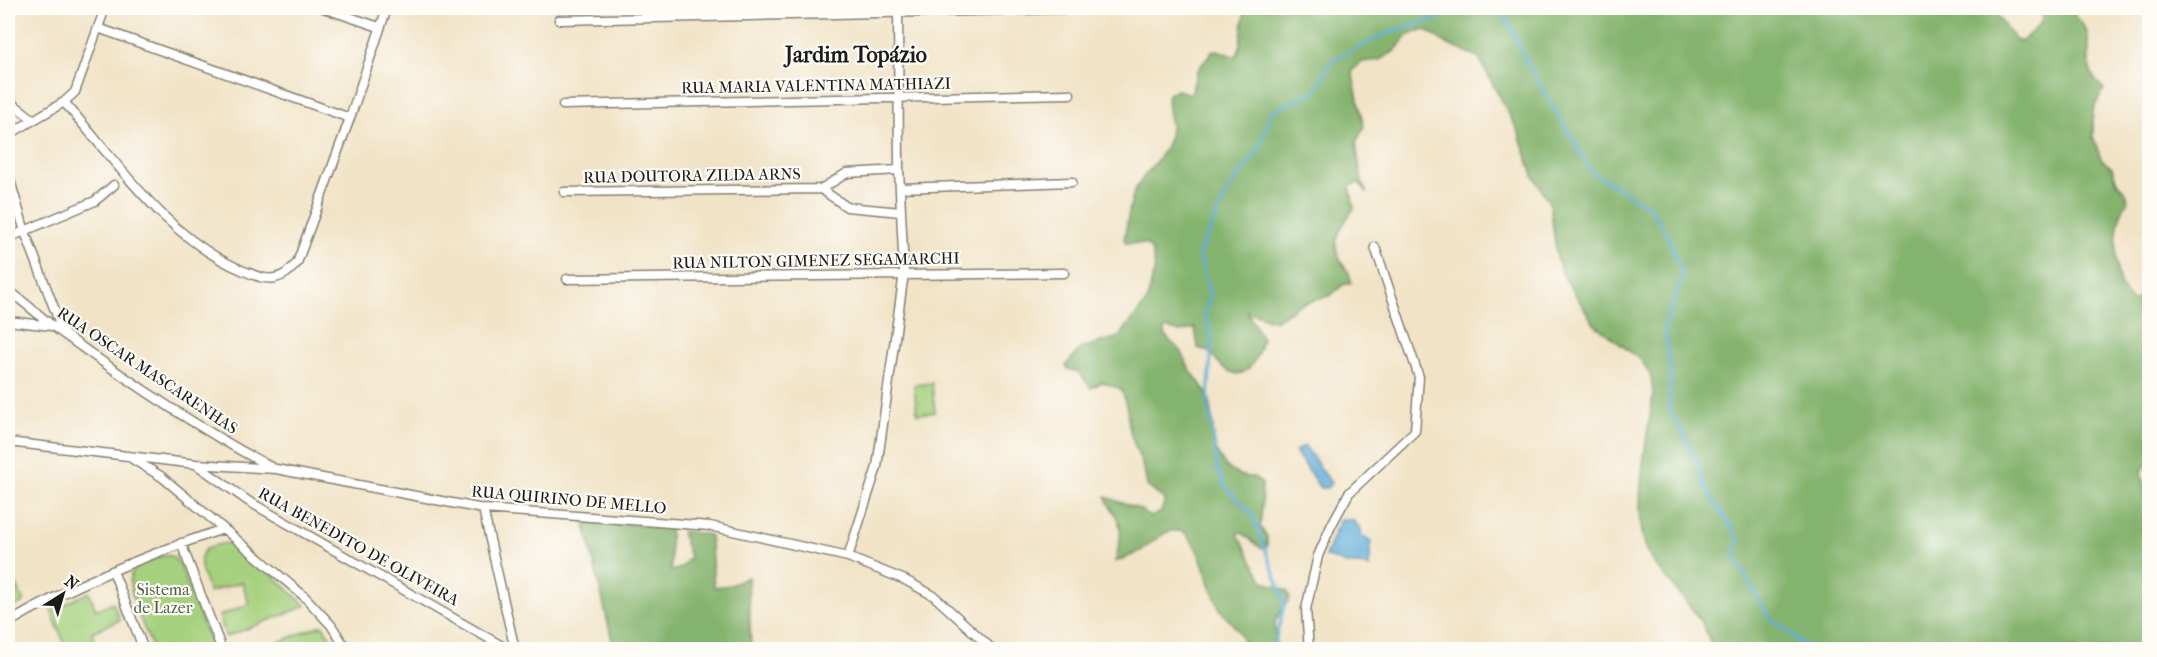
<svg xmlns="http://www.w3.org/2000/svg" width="2157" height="657" font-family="'IM FELL French Canon',serif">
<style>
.green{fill:#a5d17e;stroke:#60764d;stroke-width:1.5}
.forest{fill:#84b36d;stroke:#506844;stroke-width:1.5}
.water{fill:#60add9;stroke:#3e647a;stroke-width:1.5}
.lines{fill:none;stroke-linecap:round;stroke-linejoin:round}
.stream{stroke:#60add9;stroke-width:3}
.minor-casing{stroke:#868071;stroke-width:11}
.minor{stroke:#fff;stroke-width:8}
.labels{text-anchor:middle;stroke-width:4.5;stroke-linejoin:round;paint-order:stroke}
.street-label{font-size:16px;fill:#1c1c1c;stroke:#fdfcf7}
.park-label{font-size:16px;fill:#4c5b3e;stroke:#fdfcf7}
.district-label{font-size:22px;font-weight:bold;fill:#1c1c1c;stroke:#fdfcf7}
</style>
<rect width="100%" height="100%" fill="#fdfcf7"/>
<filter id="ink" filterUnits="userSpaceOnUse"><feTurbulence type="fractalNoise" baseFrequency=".0167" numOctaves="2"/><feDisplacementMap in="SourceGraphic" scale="12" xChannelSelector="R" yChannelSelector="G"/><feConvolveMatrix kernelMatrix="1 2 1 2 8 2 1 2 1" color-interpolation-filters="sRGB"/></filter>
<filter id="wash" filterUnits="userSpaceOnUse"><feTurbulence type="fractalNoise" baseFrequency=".008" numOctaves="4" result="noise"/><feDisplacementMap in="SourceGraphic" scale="24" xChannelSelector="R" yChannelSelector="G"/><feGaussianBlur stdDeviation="1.35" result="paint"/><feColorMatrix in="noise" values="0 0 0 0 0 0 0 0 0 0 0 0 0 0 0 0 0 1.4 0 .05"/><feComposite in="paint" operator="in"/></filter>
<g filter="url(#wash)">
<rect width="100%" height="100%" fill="#f1e3c6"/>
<!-- green -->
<path class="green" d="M 932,383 L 935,412 L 917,414 L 914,385 Z
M 233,543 L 243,548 L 306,606 L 226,637 L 219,616 L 249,604 L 242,582 L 209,592 C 198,562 191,544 233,543 Z
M 161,556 L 171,556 L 179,563 L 213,649 L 153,649 C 147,634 122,584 133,571 C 139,564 153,560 161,556 Z
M 8,566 L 24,602 L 8,610 Z
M 89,592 L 96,610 L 113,602 L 120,620 L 92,632 L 98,649 L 67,649 L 51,611 Z
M 322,625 L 339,649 L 276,649 L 274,644 Z"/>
<!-- forest -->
<path class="forest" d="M 1245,8 L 1992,8 L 2014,39 L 2021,42 L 2041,23 L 2044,8 L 2067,8 C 2073,14 2085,25 2087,33 C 2093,60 2081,67 2104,89 L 2093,110 L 2093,137 L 2101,159 L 2112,168 L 2117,182 L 2127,194 L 2128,203 C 2113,216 2114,268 2121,286 C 2123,292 2128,297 2132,302 L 2137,300 L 2143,288 L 2144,259 L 2149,257 L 2150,461 L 2141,472 L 2149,505 L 2149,649 L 1713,649 C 1709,640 1706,628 1700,620 C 1685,598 1666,580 1651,558 C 1628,523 1648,435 1653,394 L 1651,376 L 1642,361 L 1594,324 L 1563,275 L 1557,258 L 1550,204 L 1533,175 L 1518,131 L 1478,57 L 1451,46 L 1424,29 L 1407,36 L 1395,51 L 1380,60 L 1362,62 L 1352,71 L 1364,128 L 1356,142 L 1361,178 L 1367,194 L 1359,182 L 1350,186 L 1354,208 C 1345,221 1330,240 1339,257 C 1343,267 1351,271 1351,283 L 1343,285 L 1331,295 L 1299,305 L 1275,321 L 1247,311 L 1262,339 C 1259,353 1248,384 1227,370 C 1214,362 1216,352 1198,348 L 1195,328 L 1180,332 L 1167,328 L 1164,330 C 1166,341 1174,343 1181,351 C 1184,356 1186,363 1189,368 C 1196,379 1203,385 1209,399 C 1216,417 1209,439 1220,458 C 1228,471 1238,478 1254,477 L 1262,484 C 1261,499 1263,512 1260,527 L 1267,536 L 1267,547 L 1262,549 L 1241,532 L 1237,533 L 1263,581 L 1287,591 L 1290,598 L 1275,621 L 1276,649 L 1243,649 C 1245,629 1227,623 1219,607 C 1206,582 1204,552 1184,532 C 1165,527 1157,539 1142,550 C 1134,555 1124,558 1115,562 C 1119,546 1125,530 1115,514 C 1111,507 1107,504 1106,497 L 1139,509 L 1151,517 L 1161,512 L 1165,500 L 1147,486 C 1145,465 1135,450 1130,431 C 1126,414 1129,407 1121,389 L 1102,382 L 1091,388 L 1079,372 L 1068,369 L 1066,365 L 1081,348 L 1119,337 L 1147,301 L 1155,267 L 1151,249 L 1145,244 L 1126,243 L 1124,239 C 1128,223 1129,199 1138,185 C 1148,169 1163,157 1169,139 C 1175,123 1164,109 1168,94 L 1177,90 L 1191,94 L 1197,71 L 1212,51 L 1218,50 L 1235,57 L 1239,51 Z
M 584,520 L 670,528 L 671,571 L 681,568 L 690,557 L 681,531 L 710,535 L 714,587 L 731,585 L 748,577 L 751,649 L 614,649 Z"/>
<!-- water -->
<path class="water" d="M 1305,446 L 1331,483 L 1327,488 L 1320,488 L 1295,451 Z
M 1340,519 L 1353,520 L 1361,530 L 1361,535 L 1371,542 L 1369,568 L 1359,564 L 1346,564 L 1325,556 Z"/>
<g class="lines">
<!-- stream -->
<path class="stream" d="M 1501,8 L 1529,66 L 1592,172 L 1651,208 L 1667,235 L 1683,276 L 1664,327 L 1671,372 L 1669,408 L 1695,456 L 1705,487 L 1739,540 L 1734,555 L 1768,616 L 1811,650
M 1273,650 L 1285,602 L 1252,514 L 1225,487 L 1217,467 L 1208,400 L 1212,340 L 1205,313 L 1210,295 L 1199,253 L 1231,185 L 1258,152 L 1271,112 L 1316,91 L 1331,61 L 1388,33 L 1439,18 L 1451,8"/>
</g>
</g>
<g filter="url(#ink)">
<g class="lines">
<!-- minor casing -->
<g class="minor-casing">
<path id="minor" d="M 323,8 L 379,27
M 559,20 L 1064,9
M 98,28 L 350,118
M 8,100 L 34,120
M 64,102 C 118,163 167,239 244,271 C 254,275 264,280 275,278 C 285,276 290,270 297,263 L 350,118 L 387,8
M 563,105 L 1070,94
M 8,135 L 64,102 L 75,92 L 105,8
M 8,173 L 25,232 L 64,334
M 901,188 L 1072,182
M 821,189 L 847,207 L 901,212
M 564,192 L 821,189 L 847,173 L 899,170
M 8,238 L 95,201 L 114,185
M 567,279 L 1064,273
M 8,290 C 27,304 45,321 65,335 C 131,383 200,430 273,468
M 8,321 L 52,326
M 8,442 L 196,464 L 276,469 L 483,509 L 710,526 L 848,557 L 905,580 L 934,596 L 993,650
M 131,458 L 162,477 L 305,597 L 331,625 L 347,650
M 197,465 L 248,501 L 509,650
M 483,509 L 515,650
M 181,543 L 222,650
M 848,557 L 877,467 L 904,273 L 899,170 L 898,8
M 113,571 L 144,650
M 8,623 C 75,583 149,554 223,529
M 1309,650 L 1306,609 L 1318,556 L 1332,524 L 1349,493 L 1415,431 L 1419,377 L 1375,247"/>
</g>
<!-- minor -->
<use href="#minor" class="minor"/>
</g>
</g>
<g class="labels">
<!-- street labels -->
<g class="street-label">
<text transform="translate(816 85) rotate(-1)" y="6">RUA MARIA VALENTINA MATHIAZI</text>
<text transform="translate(692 175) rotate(-1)" y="6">RUA DOUTORA ZILDA ARNS</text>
<text transform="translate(816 260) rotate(-1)" y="6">RUA NILTON GIMENEZ SEGAMARCHI</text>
<text transform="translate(148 370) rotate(34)" y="6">RUA OSCAR MASCARENHAS</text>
<text transform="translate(569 499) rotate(5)" y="6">RUA QUIRINO DE MELLO</text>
<text transform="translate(359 546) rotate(29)" y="6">RUA BENEDITO DE OLIVEIRA</text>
</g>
<!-- park labels -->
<g class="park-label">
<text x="163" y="595">Sistema<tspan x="163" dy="18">de Lazer</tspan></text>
</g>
<!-- district labels -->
<g class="district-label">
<text x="856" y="62">Jardim Topázio</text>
</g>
</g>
<!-- margin -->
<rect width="2157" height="657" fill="none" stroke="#fdfcf7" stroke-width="30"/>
<!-- north arrow -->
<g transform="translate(63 594) rotate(37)" stroke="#fdfcf7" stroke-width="4.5" paint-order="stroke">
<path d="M0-4.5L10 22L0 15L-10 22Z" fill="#1c1c1c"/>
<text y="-9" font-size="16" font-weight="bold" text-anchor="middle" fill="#1c1c1c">N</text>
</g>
</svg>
